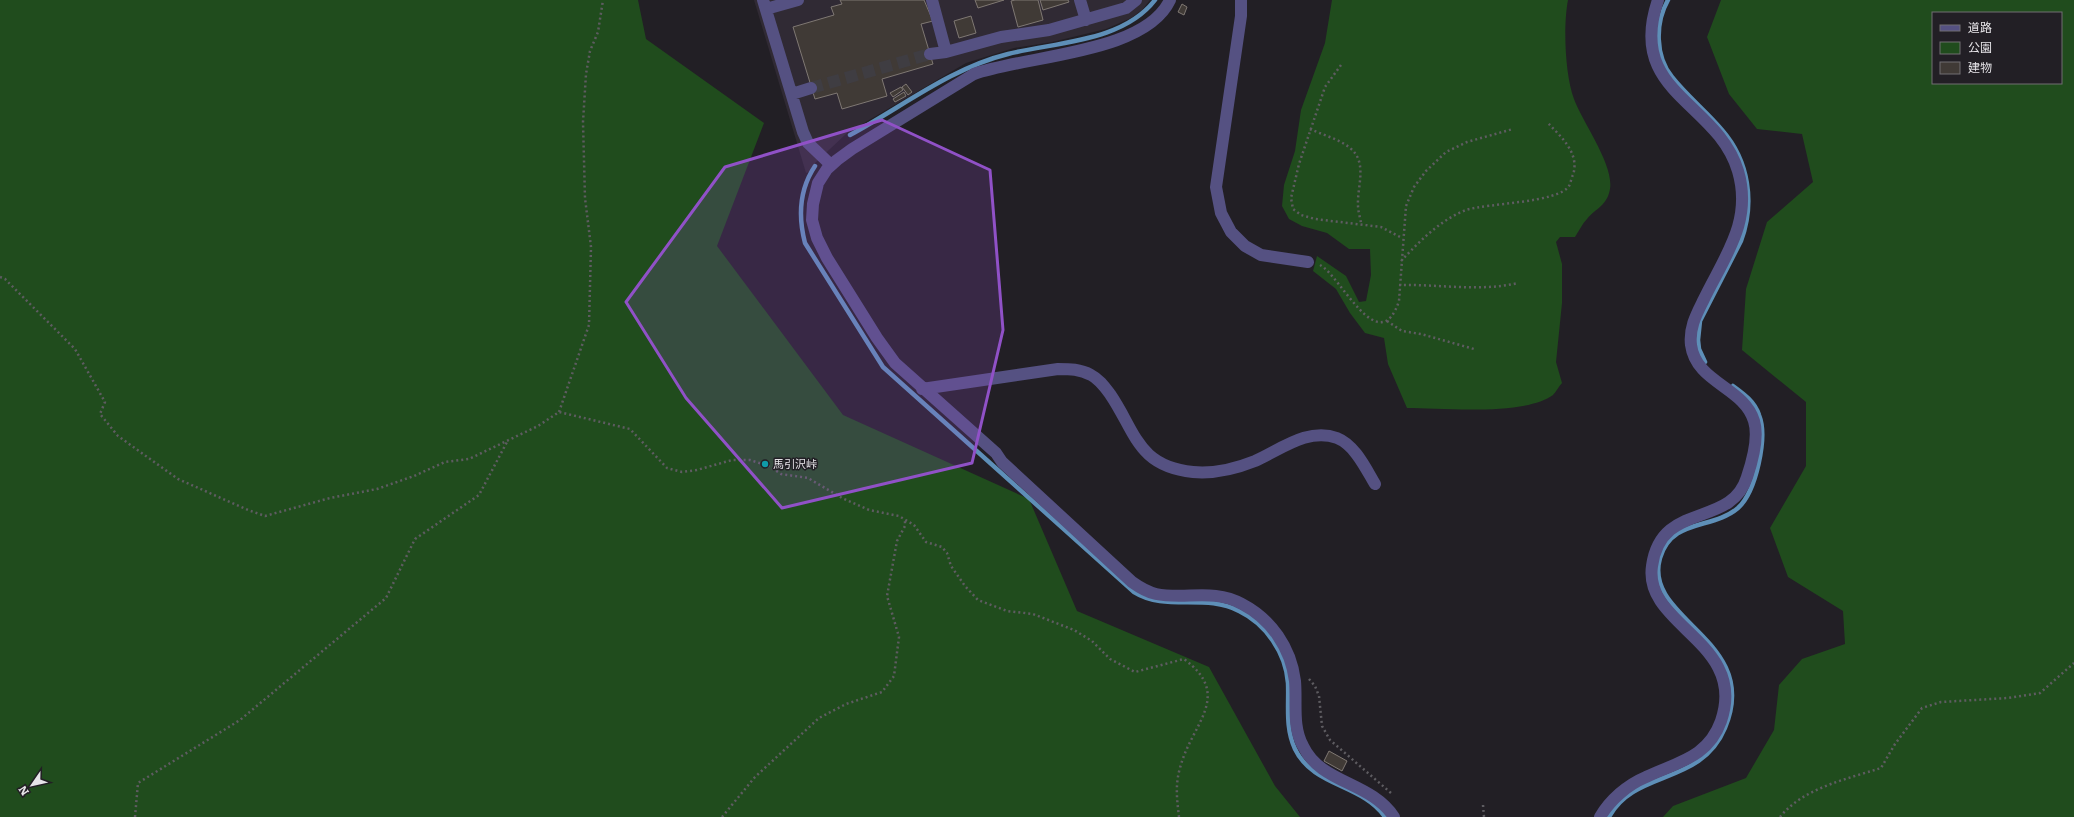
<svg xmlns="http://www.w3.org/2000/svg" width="2074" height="817" font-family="Literata,'Noto Sans JP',serif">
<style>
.built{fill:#302a34}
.green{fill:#204c1d;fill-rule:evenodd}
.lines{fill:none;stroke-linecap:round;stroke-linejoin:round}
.stream{stroke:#5e8fb8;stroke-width:4.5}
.building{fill:#403a36;stroke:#7f7873}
.minor-tunnel{stroke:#3f3d42;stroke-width:12;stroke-dasharray:12 6;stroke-linecap:butt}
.path{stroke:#5e5c61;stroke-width:2.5;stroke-dasharray:2 3;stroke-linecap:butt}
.minor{stroke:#555182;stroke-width:12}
.marked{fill:#9051c7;fill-opacity:0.2;stroke:#9051c7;stroke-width:3;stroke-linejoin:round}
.culture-dot{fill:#0f9aa8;stroke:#221f25;stroke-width:1.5}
.labels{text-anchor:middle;stroke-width:3;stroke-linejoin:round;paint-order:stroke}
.poi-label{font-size:11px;fill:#e6e4e8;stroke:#221f25;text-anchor:start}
</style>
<rect width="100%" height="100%" fill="#221f25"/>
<!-- built -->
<path class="built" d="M 754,0 L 1150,0 L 1142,10 L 1131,18 L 1106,29 L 1052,42 L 1014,48 L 966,63 L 847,133 L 814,164 L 809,172 L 806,173 Z"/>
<!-- green -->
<path class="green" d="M 0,0 L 638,0 L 646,39 L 764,123 L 717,246 L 843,415 L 1029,499 L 1077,611 L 1209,667 L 1275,786 L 1300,817 L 0,817 Z
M 1332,0 L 1568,0 C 1563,26 1565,75 1574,99 C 1583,123 1614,165 1610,189 C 1607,206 1596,208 1587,219 C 1582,224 1579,231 1575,237 L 1560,237 L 1556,242 L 1562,264 L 1562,303 L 1556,362 L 1562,383 C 1559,386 1556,392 1553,395 C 1525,416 1442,408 1407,408 L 1388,364 L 1384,338 L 1365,333 L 1350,313 L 1336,289 L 1313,271 L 1317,256 L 1346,276 L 1359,302 L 1366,301 L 1371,275 L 1370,249 L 1349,249 L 1327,233 L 1302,226 L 1289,219 L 1282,206 L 1284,185 L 1295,151 L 1301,110 L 1325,43 Z
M 1721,0 L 2074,0 L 2074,817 L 1663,817 L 1673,806 L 1746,778 L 1774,730 L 1779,685 L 1802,659 L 1845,644 L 1843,611 L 1788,577 L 1770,528 L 1806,466 L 1806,402 L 1742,350 L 1746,289 L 1767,222 L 1813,182 L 1802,134 L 1757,129 L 1729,94 L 1707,37 ZM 1933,13 L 2061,13 L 2061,83 L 1933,83 Z"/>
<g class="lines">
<!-- stream -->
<path class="stream" d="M 1668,0 C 1655,23 1655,56 1672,77 C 1687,96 1707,112 1722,130 C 1749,161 1755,203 1741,241 L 1700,321 L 1698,340 L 1699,349 L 1705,362
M 850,135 C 902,107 951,68 1008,54 C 1056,42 1123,42 1155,0
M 815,166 C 799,190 798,216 805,243 L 883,367 L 1134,592 C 1166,612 1205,593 1239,611 C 1266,624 1286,653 1288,683 C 1289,705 1285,728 1295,749 C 1313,787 1363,784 1385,817
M 1609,817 C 1635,769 1701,786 1725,728 C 1762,639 1642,620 1660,558 C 1672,518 1712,530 1738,508 C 1756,492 1768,437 1759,415 C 1755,402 1744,394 1733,386"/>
</g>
<!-- building -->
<path class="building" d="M 840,0 L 924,0 L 933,21 L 921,24 L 933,64 L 882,79 L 887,96 L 842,109 L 837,93 L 815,99 L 793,27 L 834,15 L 831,7 L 842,4 Z
M 975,0 L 1004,0 L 978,8 Z
M 1015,0 L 1038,0 L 1043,20 L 1018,27 L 1011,1 Z
M 1040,0 L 1068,0 L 1069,2 L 1043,10 Z
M 1182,4 L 1187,7 L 1184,15 L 1178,12 Z
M 971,16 L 976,33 L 959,38 L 954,21 Z
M 906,84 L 912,92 L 908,95 L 902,87 Z
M 901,87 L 903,90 L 893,97 L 890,93 Z
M 904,92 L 906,96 L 895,102 L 893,99 Z
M 1329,751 L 1347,761 L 1342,771 L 1324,761 Z"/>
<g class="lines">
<!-- minor-tunnel -->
<path class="minor-tunnel" d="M 811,88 L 930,54"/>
<!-- path -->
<path class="path" d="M 1341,65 L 1325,87 L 1299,164 L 1291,198 L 1293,209 L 1301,215 L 1315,219 L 1381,227 L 1402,238
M 1310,129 C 1323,135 1339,139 1350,148 C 1368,162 1357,187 1358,205 C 1358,211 1360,217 1361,223
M 1401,261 C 1420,241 1440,220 1466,210 C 1488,203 1558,203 1569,186 C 1571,183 1571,178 1573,175 C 1580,153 1561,137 1548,123
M 1320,265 C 1341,276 1379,361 1399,301 L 1406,206 L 1414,187 L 1426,171 L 1446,152 L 1467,142 L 1513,129
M 0,277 L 5,279 L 75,349 L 105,402 L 100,414 L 118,436 L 178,479 L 248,510 L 265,516 L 330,498 L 377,489 L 414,476 L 445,462 L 469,459 L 538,426 L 559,412 L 630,429 L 667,468 L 682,472 L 697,470 L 732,460 L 750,460 L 769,466 L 781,474 L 808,478 L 842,498 L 869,510 L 899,516 L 914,525 L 926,542 L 942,547 L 947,553 L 951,566 L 965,586 L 978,600 L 1007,611 L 1033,614 L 1074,630 L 1092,641 L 1110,659 L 1135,672 L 1184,659 C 1234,696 1191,724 1180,768 C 1175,785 1177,800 1179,817
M 1399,285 C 1438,284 1480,292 1518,283
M 1387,321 L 1402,331 L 1421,334 L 1474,349
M 559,412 L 589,325 L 591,247 L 585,198 L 583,122 L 586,74 L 590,51 L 598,32 L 603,0
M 1309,679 L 1315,686 L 1319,696 L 1322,726 L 1330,740 L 1391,793
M 1483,805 L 1484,817
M 135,817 L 138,783 L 240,720 L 386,598 L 415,539 L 479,495 L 508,440
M 722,817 L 755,777 L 819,718 L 846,704 L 882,692 L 894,676 L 899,637 L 887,596 L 897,541 L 905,526 L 905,520
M 1780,817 C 1803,788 1847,779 1881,768 L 1895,744 L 1922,708 L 1941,702 L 2008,698 L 2040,693 L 2074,663"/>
<!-- minor -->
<path class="minor" d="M 763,0 L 803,132 L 808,143 L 831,165
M 932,0 L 946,52
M 1080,0 L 1086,20
M 1170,0 C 1145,54 1027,55 974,74 L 852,149 L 837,160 L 827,169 L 818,183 L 813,204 L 812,220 L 817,238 L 827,258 L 877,338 L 895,363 L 996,453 L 1002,462 L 1132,582 C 1139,587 1147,592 1156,594 C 1185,600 1213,588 1242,604 C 1271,619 1291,648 1295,681 C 1297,703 1292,726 1303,746 C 1321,784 1370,781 1394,817
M 1241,0 L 1241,16 L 1216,187 L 1221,213 L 1231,232 L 1245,246 L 1261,255 L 1308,262
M 766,9 L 798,0
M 930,54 L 946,52 L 1001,37 L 1049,30 L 1126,8 L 1136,0
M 792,94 L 811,88
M 922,389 L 1058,369 C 1070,369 1080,369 1091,375 C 1099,379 1104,386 1110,394 C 1136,432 1137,466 1193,472 C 1214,474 1235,469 1255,461 C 1280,450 1308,427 1337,438 C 1355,445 1366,469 1375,484
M 1600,817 C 1610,800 1627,785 1646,777 C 1677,762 1708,758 1721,721 C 1748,642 1643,626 1652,566 C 1661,500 1731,529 1747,477 C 1752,462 1759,437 1754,421 C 1744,387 1696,383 1691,345 C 1689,328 1696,315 1703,301 C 1724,257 1753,222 1738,171 C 1717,101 1626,93 1658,0"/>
</g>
<!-- marked area -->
<path class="marked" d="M 882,120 L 990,170 L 1003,330 L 972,463 L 782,508 L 686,398 L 626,302 L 725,167 Z"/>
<!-- markers -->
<circle class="culture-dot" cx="765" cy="464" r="4"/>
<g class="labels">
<!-- poi labels -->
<g class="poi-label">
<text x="773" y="468">馬引沢峠</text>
</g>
</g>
<!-- legend -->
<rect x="1932" y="12" width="130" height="72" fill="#221f25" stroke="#706e73"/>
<rect x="1940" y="25" width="20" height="6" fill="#555182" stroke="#706e73"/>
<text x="1968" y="32" font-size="12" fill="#e6e4e8">道路</text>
<rect x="1940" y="42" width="20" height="12" fill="#204c1d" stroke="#706e73"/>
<text x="1968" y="52" font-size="12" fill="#e6e4e8">公園</text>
<rect x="1940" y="62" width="20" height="12" fill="#403a36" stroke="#706e73"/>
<text x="1968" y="72" font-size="12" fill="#e6e4e8">建物</text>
<!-- north arrow -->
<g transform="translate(32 785) rotate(236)" stroke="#221f25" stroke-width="3" paint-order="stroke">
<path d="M0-3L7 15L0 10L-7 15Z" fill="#e6e4e8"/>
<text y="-6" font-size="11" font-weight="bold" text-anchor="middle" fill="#e6e4e8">N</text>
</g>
</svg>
